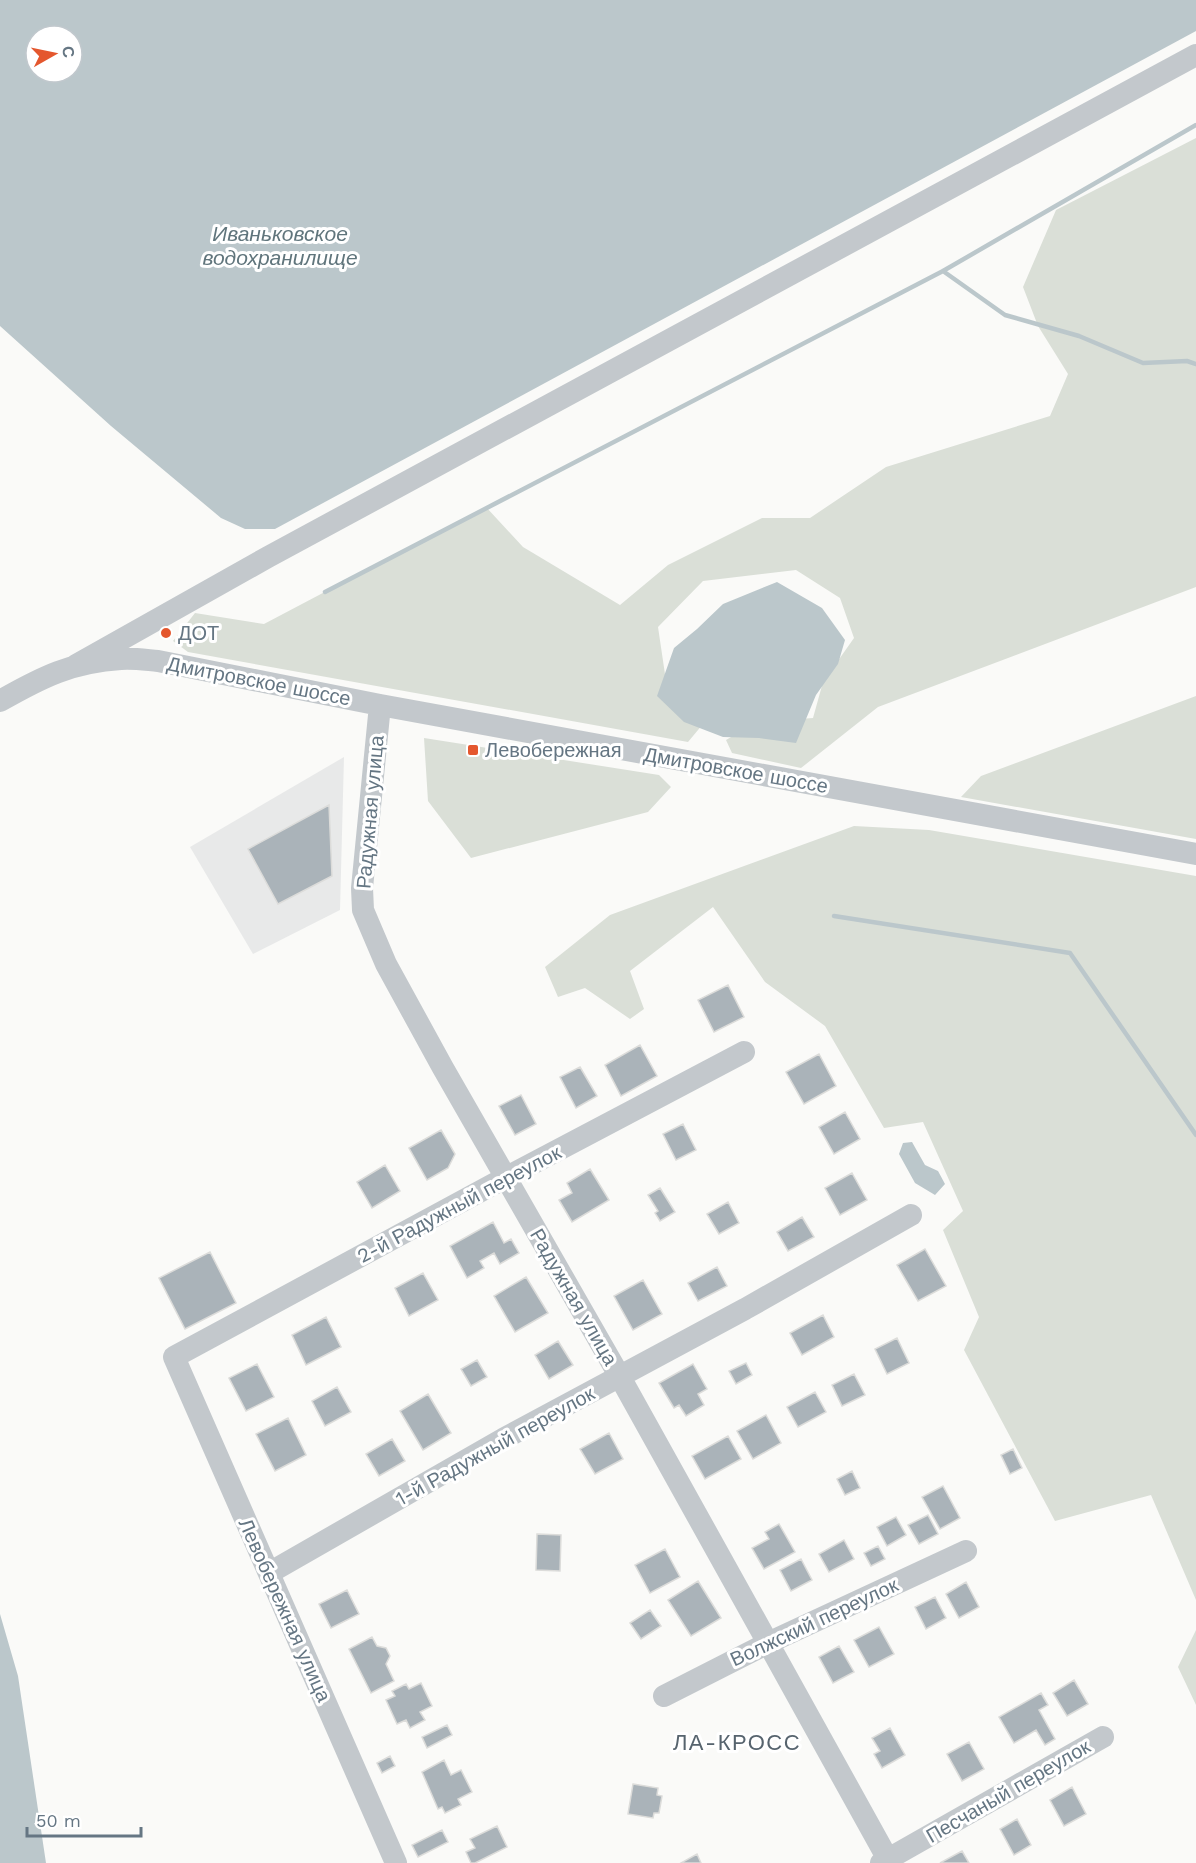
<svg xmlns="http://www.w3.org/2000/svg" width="1196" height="1863" font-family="'Work Sans',sans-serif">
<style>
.built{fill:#e8e9e9}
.green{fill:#dadfd7}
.water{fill:#bbc7cb;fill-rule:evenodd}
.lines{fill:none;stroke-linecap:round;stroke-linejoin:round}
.stream{stroke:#bbc7cb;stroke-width:4.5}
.building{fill:#aab3b9;stroke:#dcdcda;stroke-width:1.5}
.minor{stroke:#c3c8cc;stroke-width:22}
.poi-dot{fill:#e4572e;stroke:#fff;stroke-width:2}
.labels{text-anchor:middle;stroke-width:6;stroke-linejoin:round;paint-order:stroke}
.poi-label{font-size:20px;fill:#657683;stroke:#fff;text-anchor:start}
.street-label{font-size:20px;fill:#657683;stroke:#fff}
.water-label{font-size:21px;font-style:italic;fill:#60757c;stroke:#fff}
.quarter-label{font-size:22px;letter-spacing:1.5px;fill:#57646e;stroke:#fff}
</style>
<rect width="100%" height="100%" fill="#fafaf8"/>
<!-- built -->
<path class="built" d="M 344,757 L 340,910 L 253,954 L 190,847 Z"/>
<!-- green -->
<path class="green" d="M 1196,138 L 1196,587 L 878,707 L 801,768 L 732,753 L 726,740 L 757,722 L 813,718 L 823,682 L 854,638 L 840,598 L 796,570 L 703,581 L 658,627 L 670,708 L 703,724 L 688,742 L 188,652 L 173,641 L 195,613 L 264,624 L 486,507 L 523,547 L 620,605 L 668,565 L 762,518 L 810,518 L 886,467 L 1050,416 L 1068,374 L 1038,326 L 1023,287 L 1056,210 Z
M 1196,696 L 1196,839 L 961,797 L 981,776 Z
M 424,738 L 659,775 L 671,787 L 648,812 L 471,858 L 428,801 Z
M 854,826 L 929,830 L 1196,876 L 1196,1600 L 1151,1495 L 1055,1521 L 964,1350 L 979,1317 L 943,1230 L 963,1211 L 923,1122 L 884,1128 L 825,1026 L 765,982 L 713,907 L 630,971 L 644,1009 L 630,1019 L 585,988 L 558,997 L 545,967 L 610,915 Z
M 1196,1630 L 1196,1705 L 1178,1667 Z"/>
<!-- water -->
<path class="water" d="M 0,0 L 1196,0 L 1196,31 L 275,529 L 245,529 L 221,518 L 111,426 L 0,326 ZM 36,36 L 72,36 L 72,72 L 36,72 Z
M 777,582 L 822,608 L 845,640 L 838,664 L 816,695 L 796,743 L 759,738 L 723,737 L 684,722 L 657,696 L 674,648 L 697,629 L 723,604 Z
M 912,1142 L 925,1165 L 938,1171 L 945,1184 L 935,1195 L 915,1183 L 899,1154 L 903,1143 Z
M 0,1614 L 18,1676 L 46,1863 L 0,1863 Z"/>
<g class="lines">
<!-- stream -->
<path class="stream" d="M 943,271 L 1005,315 L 1079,336 L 1143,363 L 1187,361 L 1196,364
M 325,592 L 943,271 L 1196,125
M 834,916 L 1070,953 L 1196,1135"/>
</g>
<!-- building -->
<path class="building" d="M 329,805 L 332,876 L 278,904 L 248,849 Z
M 728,985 L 744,1017 L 714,1032 L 698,1000 Z
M 640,1045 L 657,1076 L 621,1096 L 605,1065 Z
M 819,1054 L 836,1086 L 804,1104 L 786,1072 Z
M 580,1067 L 597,1096 L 576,1108 L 560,1077 Z
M 521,1095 L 536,1124 L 515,1135 L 499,1106 Z
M 845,1112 L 860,1139 L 834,1154 L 819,1127 Z
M 683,1124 L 696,1150 L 676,1160 L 663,1134 Z
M 441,1130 L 455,1154 L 448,1168 L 427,1180 L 409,1148 Z
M 385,1165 L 400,1191 L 372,1208 L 357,1182 Z
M 590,1169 L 609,1200 L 572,1222 L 559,1200 L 572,1193 L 567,1183 Z
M 852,1173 L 867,1200 L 840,1215 L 825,1188 Z
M 660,1188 L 675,1212 L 660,1221 L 655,1213 L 658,1211 L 648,1195 Z
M 728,1202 L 739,1223 L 719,1234 L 707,1214 Z
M 802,1217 L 814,1237 L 788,1251 L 777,1232 Z
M 493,1222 L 504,1243 L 511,1239 L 519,1253 L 500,1264 L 494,1253 L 480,1261 L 484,1268 L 467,1278 L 450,1246 Z
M 925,1249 L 946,1286 L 918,1301 L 897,1265 Z
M 210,1252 L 236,1303 L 185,1329 L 159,1278 Z
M 717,1267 L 727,1286 L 698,1301 L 688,1283 Z
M 423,1273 L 438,1300 L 409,1316 L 395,1288 Z
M 526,1277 L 548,1313 L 515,1332 L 494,1296 Z
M 643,1280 L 662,1314 L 633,1330 L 614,1296 Z
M 823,1315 L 834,1337 L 802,1355 L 790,1333 Z
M 326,1317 L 341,1347 L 306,1365 L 292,1335 Z
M 897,1338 L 909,1363 L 887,1374 L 875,1349 Z
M 558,1341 L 573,1365 L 549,1379 L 535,1355 Z
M 477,1360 L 487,1377 L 471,1386 L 461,1369 Z
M 746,1363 L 752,1375 L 736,1384 L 729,1371 Z
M 257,1364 L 274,1397 L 246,1411 L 229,1378 Z
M 693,1364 L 707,1389 L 698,1394 L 704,1405 L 686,1416 L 679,1405 L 674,1408 L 659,1383 Z
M 854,1374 L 865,1395 L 842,1406 L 832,1385 Z
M 337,1387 L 351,1412 L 325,1426 L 312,1401 Z
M 815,1392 L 826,1412 L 798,1427 L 787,1407 Z
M 428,1394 L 451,1433 L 423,1450 L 400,1411 Z
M 766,1415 L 781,1443 L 753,1459 L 737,1431 Z
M 288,1418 L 306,1455 L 275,1471 L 256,1434 Z
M 609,1433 L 623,1459 L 595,1474 L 580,1449 Z
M 728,1436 L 741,1459 L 705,1479 L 692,1456 Z
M 392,1439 L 405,1461 L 379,1476 L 366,1454 Z
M 1013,1449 L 1022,1468 L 1010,1474 L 1001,1455 Z
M 852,1471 L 860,1488 L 845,1495 L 837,1479 Z
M 943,1486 L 960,1518 L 940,1529 L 922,1497 Z
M 928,1515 L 938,1534 L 919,1544 L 908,1525 Z
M 896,1517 L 906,1535 L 887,1546 L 877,1527 Z
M 779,1524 L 795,1552 L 764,1569 L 752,1548 L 769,1539 L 765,1532 Z
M 537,1534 L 561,1535 L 560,1571 L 536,1570 Z
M 844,1540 L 854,1559 L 829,1572 L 819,1554 Z
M 878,1546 L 885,1559 L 871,1566 L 864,1553 Z
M 665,1549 L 680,1577 L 650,1593 L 635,1565 Z
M 801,1559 L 812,1580 L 791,1591 L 780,1570 Z
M 698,1581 L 721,1618 L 691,1636 L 668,1600 Z
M 966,1582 L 979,1607 L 959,1618 L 946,1594 Z
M 347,1590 L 359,1614 L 331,1628 L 319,1604 Z
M 935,1597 L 946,1618 L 926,1629 L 915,1607 Z
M 650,1610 L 661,1626 L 641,1639 L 630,1623 Z
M 879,1627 L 894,1654 L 869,1667 L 854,1640 Z
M 372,1637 L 377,1646 L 386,1648 L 390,1656 L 386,1664 L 394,1681 L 371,1693 L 349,1649 Z
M 839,1646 L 854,1672 L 833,1683 L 819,1657 Z
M 1074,1680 L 1088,1704 L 1067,1716 L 1053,1693 Z
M 421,1683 L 432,1706 L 420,1712 L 425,1720 L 410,1728 L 406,1720 L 397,1724 L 386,1700 L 395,1696 L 392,1691 L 406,1684 L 409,1689 Z
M 1041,1693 L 1048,1705 L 1039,1710 L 1055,1739 L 1045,1745 L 1036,1730 L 1014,1743 L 999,1717 Z
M 447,1725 L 452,1735 L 427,1748 L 422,1737 Z
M 890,1728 L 905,1755 L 882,1768 L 874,1754 L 880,1751 L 872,1738 Z
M 969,1742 L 984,1769 L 962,1781 L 947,1754 Z
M 390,1756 L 395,1766 L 382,1773 L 377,1763 Z
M 444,1760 L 451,1775 L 461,1770 L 472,1792 L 458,1799 L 461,1805 L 445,1813 L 442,1807 L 438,1809 L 422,1772 Z
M 633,1784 L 658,1788 L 657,1795 L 662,1796 L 659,1813 L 654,1813 L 653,1818 L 628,1814 Z
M 1072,1787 L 1086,1814 L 1064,1826 L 1050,1800 Z
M 1017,1819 L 1031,1845 L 1014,1855 L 1000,1829 Z
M 497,1826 L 507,1847 L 475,1863 L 471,1863 L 466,1852 L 475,1848 L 470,1839 Z
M 442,1830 L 448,1842 L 418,1857 L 412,1845 Z
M 962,1851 L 969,1863 L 940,1863 Z
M 697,1854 L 701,1863 L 681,1863 Z"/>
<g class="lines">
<!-- minor -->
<path class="minor" d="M 76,665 L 268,557 L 1196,55
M 0,701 C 42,677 72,662 121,659 C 133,658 146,660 158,661 L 380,705 L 1196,854
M 380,705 L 362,888 L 363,910 L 386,964 L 443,1068 L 620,1377 L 768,1643 L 890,1863
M 269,1573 L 503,1439 L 745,1309 L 911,1215
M 664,1696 L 768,1643 L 966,1551
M 396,1863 L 174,1357 L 505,1178 L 744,1052
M 881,1863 L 1103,1737"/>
</g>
<!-- markers -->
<g class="poi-dot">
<circle cx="166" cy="633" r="6"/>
<rect x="467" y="744" width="12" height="12" rx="3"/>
</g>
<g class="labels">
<!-- poi labels -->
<g class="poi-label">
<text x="178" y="640">ДОТ</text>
<text x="485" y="757">Левобережная</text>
</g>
<!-- street labels -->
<g class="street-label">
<text transform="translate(259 681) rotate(11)" y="7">Дмитровское шоссе</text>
<text transform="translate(736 770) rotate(10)" y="7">Дмитровское шоссе</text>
<text transform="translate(370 812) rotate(-85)" y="7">Радужная улица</text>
<text transform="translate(459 1204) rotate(-28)" y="7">2-й Радужный переулок</text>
<text transform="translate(574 1297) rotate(60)" y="7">Радужная улица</text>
<text transform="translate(495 1446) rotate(-29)" y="7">1-й Радужный переулок</text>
<text transform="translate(285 1610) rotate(66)" y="7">Левобережная улица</text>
<text transform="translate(814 1622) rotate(-25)" y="7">Волжский переулок</text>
<text transform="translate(1008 1791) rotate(-30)" y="7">Песчаный переулок</text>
</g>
<!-- water labels -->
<g class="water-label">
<text x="280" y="241">Иваньковское<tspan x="280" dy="24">водохранилище</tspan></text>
</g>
<!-- quarter labels -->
<g class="quarter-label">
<text x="737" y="1750">ЛА-КРОСС</text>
</g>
</g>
<!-- north arrow -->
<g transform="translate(54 54) rotate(81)"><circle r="28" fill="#ffffff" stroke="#c1c8cd" stroke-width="1.5"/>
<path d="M0-4.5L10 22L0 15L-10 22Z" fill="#e4572e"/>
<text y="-9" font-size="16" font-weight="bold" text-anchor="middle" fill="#657683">С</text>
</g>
<!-- scale -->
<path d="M27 1827v9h114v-9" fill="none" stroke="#657683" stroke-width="3"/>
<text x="36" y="1827" font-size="18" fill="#657683" stroke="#ffffff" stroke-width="4.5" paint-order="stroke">50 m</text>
</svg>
